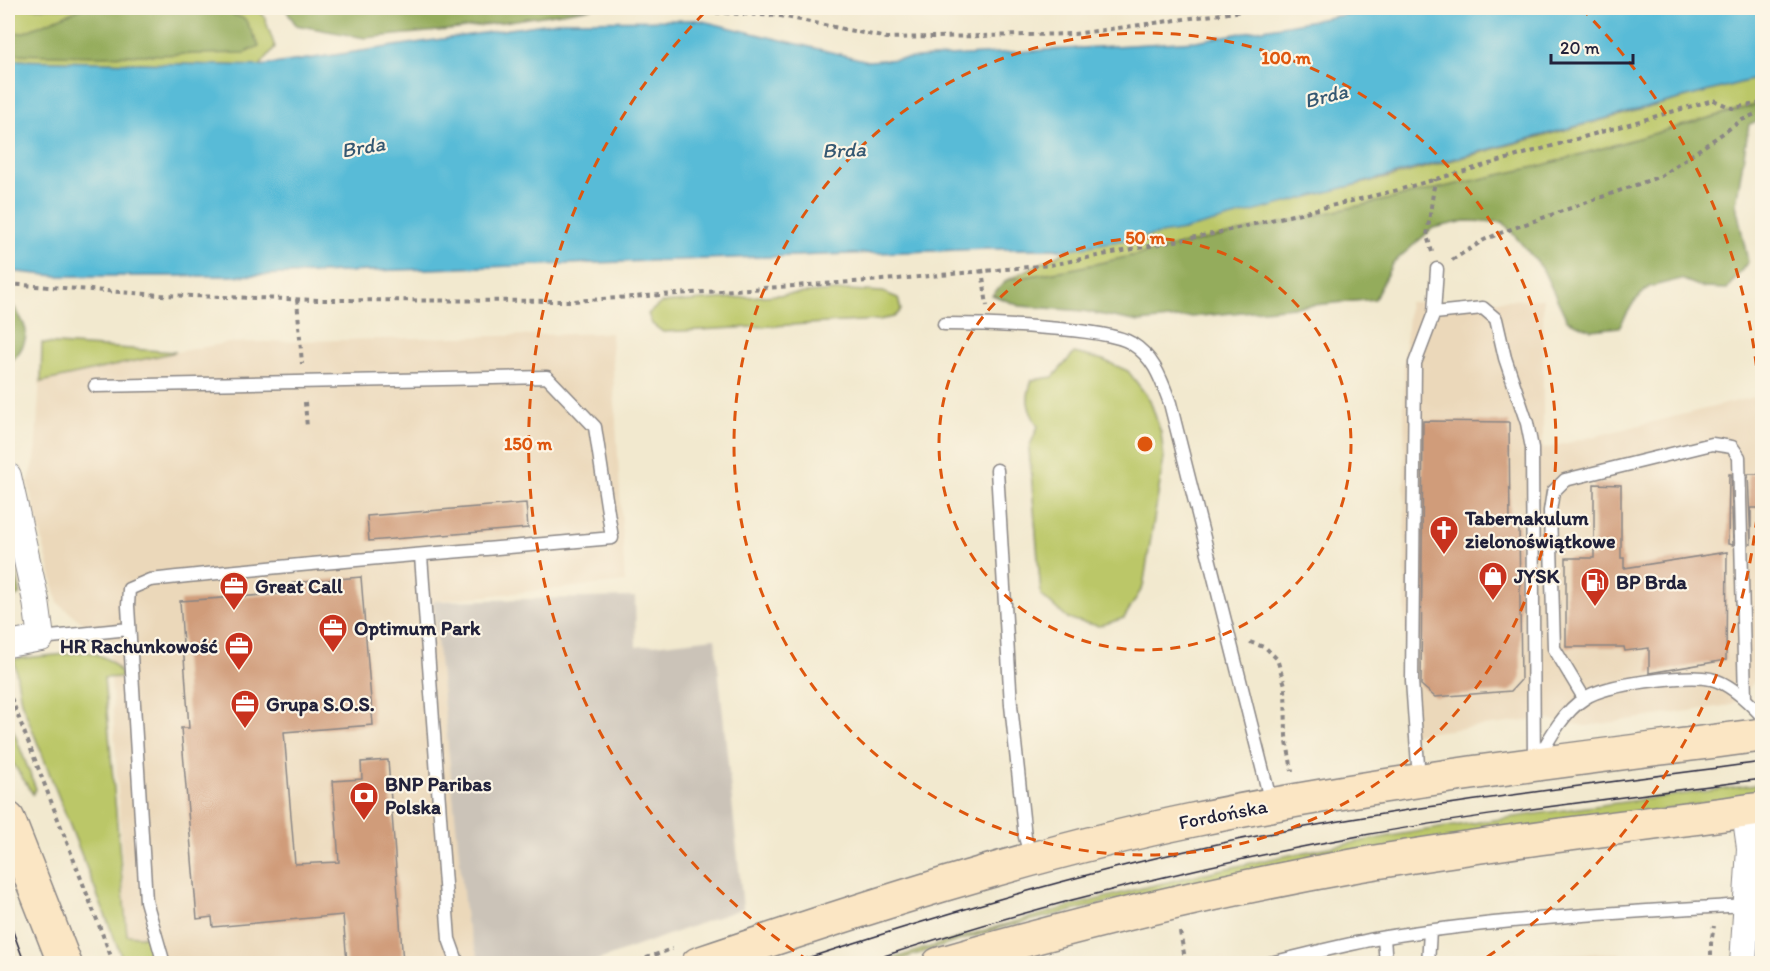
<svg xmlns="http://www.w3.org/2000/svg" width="1770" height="971" font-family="Itim,sans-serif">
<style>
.built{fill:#ebd8ba}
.industrial{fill:#cbc3b8}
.green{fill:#bbc768;stroke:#6e7452;stroke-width:1.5}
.forest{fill:#94ac5c;stroke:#5b674c;stroke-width:1.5}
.water{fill:#59bbd7;stroke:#3e6e89;stroke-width:1.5}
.building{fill:#d09c7a}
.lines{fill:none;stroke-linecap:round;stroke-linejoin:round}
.service-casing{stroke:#8a8685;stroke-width:15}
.minor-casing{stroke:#8a8685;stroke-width:28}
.secondary-casing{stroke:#8a8685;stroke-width:36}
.path{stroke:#8a8685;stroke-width:4;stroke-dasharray:4.5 4.5;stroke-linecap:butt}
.service{stroke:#fff;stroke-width:12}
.minor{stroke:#fff;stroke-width:26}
.secondary{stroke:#fbe6c4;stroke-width:33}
.tram{stroke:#22223b;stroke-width:1.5}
.ring{fill:none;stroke:#de560e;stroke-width:3;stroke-dasharray:10 8}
.labels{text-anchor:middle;stroke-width:4.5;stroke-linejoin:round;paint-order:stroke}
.poi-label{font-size:20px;font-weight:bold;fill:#22223b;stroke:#fcf5e5;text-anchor:start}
.street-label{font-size:20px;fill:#22223b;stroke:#fcf5e5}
.water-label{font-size:21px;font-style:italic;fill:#355872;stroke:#fcf5e5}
.centre{fill:#de560e;stroke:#fcf5e5;stroke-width:3}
.ring-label{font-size:18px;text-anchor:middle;font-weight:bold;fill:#de560e;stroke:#fcf5e5;stroke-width:4.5;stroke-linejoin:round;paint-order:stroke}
</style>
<rect width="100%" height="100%" fill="#fcf5e5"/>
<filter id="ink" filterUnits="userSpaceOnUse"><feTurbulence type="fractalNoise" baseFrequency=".0167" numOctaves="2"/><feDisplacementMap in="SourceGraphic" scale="12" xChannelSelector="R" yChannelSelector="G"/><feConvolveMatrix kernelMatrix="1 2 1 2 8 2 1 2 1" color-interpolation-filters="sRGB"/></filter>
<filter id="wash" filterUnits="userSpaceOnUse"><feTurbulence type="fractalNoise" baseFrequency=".008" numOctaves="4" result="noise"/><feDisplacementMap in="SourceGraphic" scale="24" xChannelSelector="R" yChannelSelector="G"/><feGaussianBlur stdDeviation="1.35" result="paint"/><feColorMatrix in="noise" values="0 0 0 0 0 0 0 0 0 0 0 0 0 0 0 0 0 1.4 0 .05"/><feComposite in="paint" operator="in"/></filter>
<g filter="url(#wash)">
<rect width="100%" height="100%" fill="#f2e9cf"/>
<!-- built -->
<path class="built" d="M 1543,299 L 1543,449 L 1762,395 L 1762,674 L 1731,705 L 1586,726 L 1542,719 L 1406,735 L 1404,364 L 1409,302 Z
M 611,333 L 625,582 L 433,601 L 466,921 L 480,963 L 162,963 L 156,936 L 127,935 L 109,645 L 58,603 L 28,483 L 35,460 L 42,343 L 176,352 L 227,343 Z
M 1620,953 L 1620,963 L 1546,963 L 1559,954 Z"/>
<!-- industrial -->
<path class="industrial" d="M 635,597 L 636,647 L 715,638 L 743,908 L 590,963 L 480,963 L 466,921 L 433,601 Z"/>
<!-- green -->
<path class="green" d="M 8,8 L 256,8 L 264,16 L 275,47 L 260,66 L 8,60 Z
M 1762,77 L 1762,103 L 1540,166 L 1077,268 L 1007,280 L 1070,249 L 1391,177 Z
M 849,290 L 883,292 L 898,298 L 901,310 L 894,317 L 879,320 L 663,332 L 652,324 L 648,314 L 661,303 Z
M 42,343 L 176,352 L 41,382 Z
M 1074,353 L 1103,360 L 1128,371 L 1150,400 L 1161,433 L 1164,458 L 1143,587 L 1124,618 L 1099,626 L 1068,619 L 1041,595 L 1029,448 L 1038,426 C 1027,409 1025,399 1032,380 L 1053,377 Z
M 8,533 L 20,594 L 8,602 Z
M 88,652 C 103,656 116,661 122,677 L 104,678 L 127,935 L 151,937 L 158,963 L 124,963 L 21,701 L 14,659 Z
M 8,717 L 36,789 L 33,794 L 8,756 Z
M 1762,784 L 1762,794 L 1127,898 L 1000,928 L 889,963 L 876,964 C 1048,908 1224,864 1402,834 C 1522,814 1642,800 1762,784 Z"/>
<!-- forest -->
<path class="forest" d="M 83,8 L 217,8 L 245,19 L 259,46 L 245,53 L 97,56 L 8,54 L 8,31 L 22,33 Z
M 285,8 L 593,8 L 459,29 L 365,38 L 296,25 Z
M 1762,103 L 1762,121 L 1749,124 L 1736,204 L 1748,262 L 1727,289 L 1704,288 L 1681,279 L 1649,287 L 1634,302 L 1619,327 L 1591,330 L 1567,320 L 1542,268 L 1503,222 L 1465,221 L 1433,228 L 1392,264 L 1375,299 L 1139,322 L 1083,311 L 1020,306 L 992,295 L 1007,280 L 1077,268 L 1540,166 Z
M 8,305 L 14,307 C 26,325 32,334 18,354 C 14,358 13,361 8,363 Z"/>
<!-- water -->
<path class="water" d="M 1382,8 L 1762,8 L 1762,77 L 1184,230 L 1070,249 L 987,249 L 231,276 L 57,276 L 8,271 L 8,60 L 260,66 L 564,21 L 698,20 L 868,61 L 1196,41 Z"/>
<g id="blocks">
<!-- building -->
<path class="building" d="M 1423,421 L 1509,422 L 1510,524 L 1519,524 L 1521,680 L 1511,691 L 1435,697 L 1421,685 Z
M 1729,474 L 1731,474 L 1733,545 L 1728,544 Z
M 1748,474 L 1762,474 L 1762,508 L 1751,508 L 1751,545 Z
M 1594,484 L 1621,485 L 1621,558 L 1624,558 L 1624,568 L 1727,552 L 1726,660 L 1649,673 L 1649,648 L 1625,651 L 1624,647 L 1566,647 L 1566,558 L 1594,558 Z
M 526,503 L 528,528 L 369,541 L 367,516 Z
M 361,577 L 373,725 L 284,732 L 295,864 L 339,862 L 333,781 L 362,779 L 361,762 L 388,760 L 403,963 L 347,963 L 343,915 L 213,927 L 212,917 L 197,919 L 181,728 L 189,728 L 180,601 L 293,593 L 292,583 Z"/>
</g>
</g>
<g filter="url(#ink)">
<use href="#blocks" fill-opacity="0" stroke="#8a8685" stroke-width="1.5"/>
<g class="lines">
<!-- service casing -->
<g class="service-casing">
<path id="service" d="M 1434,313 L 1483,308 L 1496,319 L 1505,358 L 1527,423 L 1532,448 L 1534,764
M 944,324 C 979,324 1106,327 1131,343 C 1154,357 1161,379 1170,403 L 1271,803
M 95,386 L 547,377 L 595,427 L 612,538 C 458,552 304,563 150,580 L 129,589 L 128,606 L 146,901 L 164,964
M 997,470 L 1011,705 L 1025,837 L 1031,857
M 421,556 L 449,939 L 458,964
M 41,638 L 129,629
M 1584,698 L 1554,648 L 1550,511 L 1553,492 L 1565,480 L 1712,444 L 1732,447 L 1739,457 L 1745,699
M 1538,759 C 1550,737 1564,711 1585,698 C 1606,684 1685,674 1711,679 C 1729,683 1749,702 1762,716
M 1419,779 L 1412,681 L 1415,363 L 1434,313 L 1437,269
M 1384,938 L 1386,964
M 1266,964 C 1306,955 1346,944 1386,937 C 1505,918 1627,912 1747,905
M 1428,964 L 1430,931"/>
</g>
<!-- minor casing -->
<g class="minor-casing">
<path id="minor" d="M 8,476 L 36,601 L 41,638 L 8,644
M 1743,964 L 1750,848 L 1745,812"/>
</g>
<!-- secondary casing -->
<g class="secondary-casing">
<path id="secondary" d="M 8,819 L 65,964
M 698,964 C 861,909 1025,855 1193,820 C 1381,781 1572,760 1762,735
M 939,964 C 1078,924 1217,890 1358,865 C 1492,842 1628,827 1762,809"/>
</g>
<!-- path -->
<path class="path" d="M 458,8 L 463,14 L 625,8 L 781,16 L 887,38 L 1074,34 L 1265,8
M 1432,252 L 1427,236 L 1435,179
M 1452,260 L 1484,240 L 1503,232 L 1661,176 L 1742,120 L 1762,111
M 982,269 L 987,306
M 8,284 L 161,295 L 318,300 L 573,301 L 897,279 L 1050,265 L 1212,234 L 1398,190 L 1713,100 L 1732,108 L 1762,103
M 297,299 L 302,364
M 305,402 L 307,428
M 1250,642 L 1266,648 L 1277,659 L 1285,685 L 1286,736 L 1292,771
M 8,690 L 114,964
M 1180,932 L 1186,964
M 629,964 L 672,949
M 1711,964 L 1711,943 L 1714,926"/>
<!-- service -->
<use href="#service" class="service"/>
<!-- minor -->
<use href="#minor" class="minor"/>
<!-- secondary -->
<use href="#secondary" class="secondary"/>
<!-- tram -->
<path class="tram" d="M 8,918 L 25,964
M 8,961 L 8,964
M 789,964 C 927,919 1066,877 1208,846 C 1391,807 1578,787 1762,762
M 860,964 C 1022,909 1190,867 1359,836 C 1492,812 1628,797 1762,779"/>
</g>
</g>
<!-- distance rings -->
<g class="ring">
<circle cx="1145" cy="444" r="206"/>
<circle cx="1145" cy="444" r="411"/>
<path d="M809 961A617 617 0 0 1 709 8M1581 8A617 617 0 0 1 1481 961"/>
</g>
<!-- icons -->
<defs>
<g id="church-pin" transform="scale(1.5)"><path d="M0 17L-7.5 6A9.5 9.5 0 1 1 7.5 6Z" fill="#c8321e" stroke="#fcf5e5"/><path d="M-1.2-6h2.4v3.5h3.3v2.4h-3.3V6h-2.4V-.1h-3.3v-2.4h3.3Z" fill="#fff"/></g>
<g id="shop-pin" transform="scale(1.5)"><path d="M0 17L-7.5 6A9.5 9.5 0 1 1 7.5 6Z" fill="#c8321e" stroke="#fcf5e5"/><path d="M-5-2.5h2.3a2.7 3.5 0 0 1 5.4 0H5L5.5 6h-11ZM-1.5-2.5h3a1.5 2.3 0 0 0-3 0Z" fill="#fff"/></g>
<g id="fuel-pin" transform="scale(1.5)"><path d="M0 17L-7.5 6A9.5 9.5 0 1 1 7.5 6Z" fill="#c8321e" stroke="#fcf5e5"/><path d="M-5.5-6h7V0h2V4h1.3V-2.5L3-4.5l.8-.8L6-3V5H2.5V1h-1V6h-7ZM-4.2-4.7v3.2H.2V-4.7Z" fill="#fff"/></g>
<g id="office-pin" transform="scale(1.5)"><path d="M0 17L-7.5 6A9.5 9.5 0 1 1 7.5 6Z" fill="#c8321e" stroke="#fcf5e5"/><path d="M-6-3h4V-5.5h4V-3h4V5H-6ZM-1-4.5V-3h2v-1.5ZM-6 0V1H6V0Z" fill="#fff"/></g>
<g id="bank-pin" transform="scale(1.5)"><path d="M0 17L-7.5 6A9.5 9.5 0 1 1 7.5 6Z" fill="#c8321e" stroke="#fcf5e5"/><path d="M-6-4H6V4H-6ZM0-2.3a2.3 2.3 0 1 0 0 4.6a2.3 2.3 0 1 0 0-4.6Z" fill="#fff"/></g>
</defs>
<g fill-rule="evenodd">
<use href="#church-pin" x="1444" y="530"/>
<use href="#shop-pin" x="1493" y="576"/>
<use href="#fuel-pin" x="1595" y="582"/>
<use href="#office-pin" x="234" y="586"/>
<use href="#office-pin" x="333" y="628"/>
<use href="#office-pin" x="239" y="646"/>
<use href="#office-pin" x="245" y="704"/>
<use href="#bank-pin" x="364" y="796"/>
</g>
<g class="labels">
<!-- poi labels -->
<g class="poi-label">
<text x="1465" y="525">Tabernakulum<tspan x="1465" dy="23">zielonoświątkowe</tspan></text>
<text x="1514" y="583">JYSK</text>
<text x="1616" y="589">BP Brda</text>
<text x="255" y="593">Great Call</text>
<text x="354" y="635">Optimum Park</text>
<text x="218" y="653" text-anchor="end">HR Rachunkowość</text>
<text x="266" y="711">Grupa S.O.S.</text>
<text x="385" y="791">BNP Paribas<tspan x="385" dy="23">Polska</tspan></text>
</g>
<!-- street labels -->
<g class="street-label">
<text transform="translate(1223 814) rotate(-11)" y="7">Fordońska</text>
</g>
<!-- water labels -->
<g class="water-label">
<text transform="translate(1326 96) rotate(-14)" y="7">Brda</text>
<text transform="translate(363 147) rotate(-10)" y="7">Brda</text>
<text transform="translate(844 150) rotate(-2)" y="7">Brda</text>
</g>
</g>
<circle cx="1145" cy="444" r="9" class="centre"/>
<g class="ring-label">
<text x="1286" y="64">100 m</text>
<text x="1145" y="244">50 m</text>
<text x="528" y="450">150 m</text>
</g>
<!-- margin -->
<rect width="1770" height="971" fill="none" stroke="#fcf5e5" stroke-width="30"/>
<!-- scale -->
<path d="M1551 54v9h82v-9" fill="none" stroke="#22223b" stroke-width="3"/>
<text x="1560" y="54" font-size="18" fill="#22223b" stroke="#fcf5e5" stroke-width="4.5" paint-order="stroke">20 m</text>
</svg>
